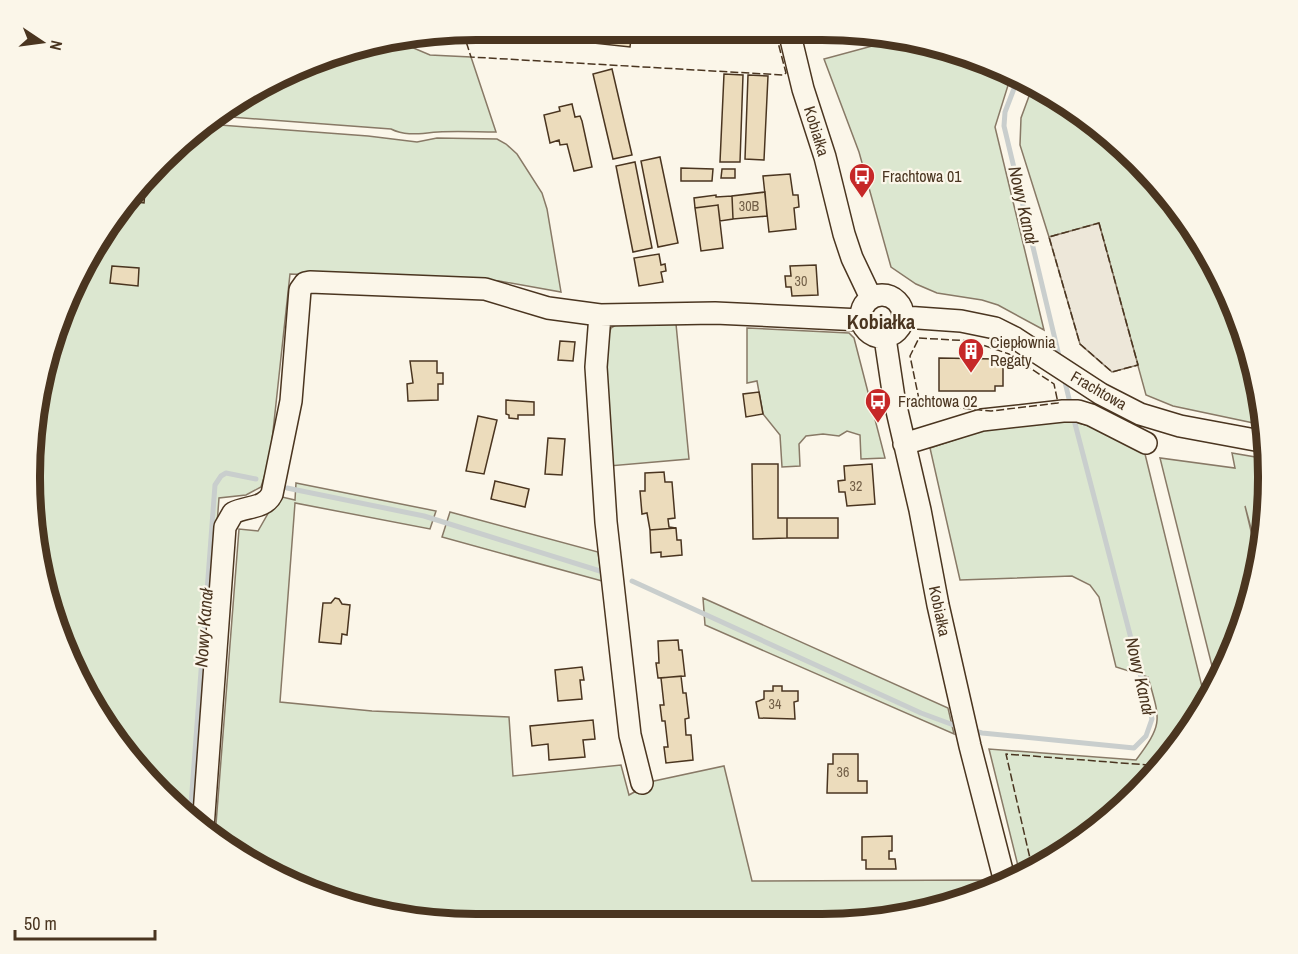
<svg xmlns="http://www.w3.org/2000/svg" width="1298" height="954" font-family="'Archivo Narrow',sans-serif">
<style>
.green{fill:#dce7d0;stroke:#887966;stroke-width:1.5}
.parking{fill:#ede7d9;stroke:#887966;stroke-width:1.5}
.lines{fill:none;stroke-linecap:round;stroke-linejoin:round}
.stream{stroke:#c9cecd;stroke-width:5}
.building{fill:#ecdcbc;stroke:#4a3520;stroke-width:1.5}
.minor-casing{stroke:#4a3520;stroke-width:24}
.minor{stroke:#fbf6e9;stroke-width:21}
.fence{stroke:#4a3520;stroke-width:1.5;stroke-dasharray:8 3;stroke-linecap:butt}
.labels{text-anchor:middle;stroke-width:4.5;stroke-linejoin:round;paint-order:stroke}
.number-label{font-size:14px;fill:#725f47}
.street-label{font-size:16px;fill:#4a3520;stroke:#fbf6e9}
.poi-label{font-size:16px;fill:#4a3520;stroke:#fbf6e9;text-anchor:start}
.water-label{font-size:18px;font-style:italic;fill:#4a3520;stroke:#fbf6e9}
.quarter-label{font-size:20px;font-weight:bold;fill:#4a3520;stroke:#fbf6e9}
.rim{fill:none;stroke:#4a3520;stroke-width:8}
</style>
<rect width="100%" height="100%" fill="#fbf6e9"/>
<!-- green -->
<path class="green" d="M 898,39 L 936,45 L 1010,79 L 995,127 L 1044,330 L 998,305 L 982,300 L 937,293 L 916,284 L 891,267 L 859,152 L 824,59 Z
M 397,41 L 430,55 L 471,57 L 496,132 C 477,132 457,131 438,132 C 421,133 407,137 391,129 L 217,116 L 229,105 L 361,45 Z
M 1032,88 L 1069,105 L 1175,205 L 1222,279 L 1243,337 L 1257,386 L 1263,425 L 1173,406 L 1146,395 L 1099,224 L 1049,237 L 1020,145 L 1021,118 Z
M 207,124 L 368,136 L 417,142 L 437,138 L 497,139 L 506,144 L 517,154 L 542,193 L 547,209 L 561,292 L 499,281 L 290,274 L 270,459 L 261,487 L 246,495 L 219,498 L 194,822 L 183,813 L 123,749 L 64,648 L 34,535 L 34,418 L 76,280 L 141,182 Z
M 622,321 L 676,324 L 689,459 L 609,466 L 605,347 L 611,328 Z
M 747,328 L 849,333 L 854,338 L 885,458 L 861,459 L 860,435 L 847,431 L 839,436 L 823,434 L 806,436 L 799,444 L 800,466 L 782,467 L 780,435 L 763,414 L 757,381 L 747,383 Z
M 1065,421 C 1088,423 1128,438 1145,454 L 1206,703 L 1157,771 L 1093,831 L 1020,874 L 989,749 L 1136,760 C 1164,723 1160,720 1148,677 L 1116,667 L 1099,597 L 1090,585 L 1072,576 L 960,580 L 930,448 L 993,427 Z
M 1232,453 L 1267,459 L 1266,476 L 1263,476 C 1261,495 1256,515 1257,534 C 1257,543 1261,549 1259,558 L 1245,506 L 1258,560 L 1244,620 L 1216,682 L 1160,458 L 1235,468 Z
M 296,483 L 436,511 L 430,529 L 295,503 L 280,702 L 372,711 L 509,717 L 513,776 L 621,765 L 629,795 L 654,781 L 724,766 L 752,881 L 986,880 L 989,891 L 880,920 L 447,923 L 334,900 L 254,864 L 215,837 L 239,529 L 258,531 L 278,496 L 295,500 Z
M 450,512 L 598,552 L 602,581 L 442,537 Z
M 703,598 L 948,708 L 954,734 L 705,625 Z"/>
<!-- parking -->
<path class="parking" d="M 1099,223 L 1138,365 L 1112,372 L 1080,344 L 1049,237 Z"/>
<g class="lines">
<!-- stream -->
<path class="stream" d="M 1017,81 L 1005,112 L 1004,126 L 1060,360
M 1064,378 L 1071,407
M 287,488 L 424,516 L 600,571
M 632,581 L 921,713 L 959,727
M 971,730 L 982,733 L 1134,748 L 1146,736 L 1152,719 L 1073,416
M 190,818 L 215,485 L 221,476 L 226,473 L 256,479"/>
</g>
<!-- building -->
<path class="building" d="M 567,30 L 632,30 L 630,47 L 566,40 Z
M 612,69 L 632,155 L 613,159 L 593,74 Z
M 724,74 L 743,75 L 740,162 L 720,162 Z
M 748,75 L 768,76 L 764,160 L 745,159 Z
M 572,104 L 575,117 L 580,116 L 582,121 L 592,167 L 574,171 L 567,144 L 560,145 L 559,140 L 550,143 L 544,115 L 560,111 L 559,107 Z
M 660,157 L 678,243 L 658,247 L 641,161 Z
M 635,162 L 652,248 L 633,252 L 616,166 Z
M 681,168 L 713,169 L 712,181 L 681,181 Z
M 722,169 L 735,169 L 735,178 L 721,178 Z
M 790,174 L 793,195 L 798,195 L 799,207 L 794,208 L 796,229 L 769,232 L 763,176 Z
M 144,179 L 146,180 L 144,203 L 128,201 Z
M 765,192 L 767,216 L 733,219 L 732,196 Z
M 716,195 L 716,197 L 732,196 L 733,219 L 720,221 L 718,205 L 695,208 L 694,198 Z
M 718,205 L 723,248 L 701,251 L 695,208 Z
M 659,254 L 661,265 L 665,264 L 666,271 L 661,272 L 663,282 L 639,286 L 634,258 Z
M 816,265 L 818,295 L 792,296 L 791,287 L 786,287 L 785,276 L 791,276 L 790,266 Z
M 112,266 L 139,268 L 138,286 L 110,283 Z
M 560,341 L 575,342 L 573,361 L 558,360 Z
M 939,358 L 995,359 L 995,361 L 1003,361 L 1003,386 L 995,386 L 995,391 L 939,391 Z
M 410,361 L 437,361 L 437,373 L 443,373 L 443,384 L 438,384 L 438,400 L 408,401 L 407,384 L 413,383 Z
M 759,392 L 763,414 L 746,417 L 743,394 Z
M 506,400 L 534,402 L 534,415 L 518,415 L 518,419 L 509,418 L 509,415 L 506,414 Z
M 478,416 L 497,420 L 484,474 L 466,471 Z
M 548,438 L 565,439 L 562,475 L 545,474 Z
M 752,464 L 778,464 L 778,518 L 787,518 L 787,538 L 753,539 Z
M 872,464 L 875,504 L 847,506 L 845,492 L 839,492 L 838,481 L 845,480 L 844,466 Z
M 664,472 L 665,482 L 672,482 L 675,518 L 668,519 L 669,527 L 676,528 L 650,530 L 647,513 L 642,514 L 640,491 L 645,491 L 645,473 Z
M 495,481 L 529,489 L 525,507 L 491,499 Z
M 1264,482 L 1266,482 L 1265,518 L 1260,518 Z
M 787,518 L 838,518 L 838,538 L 787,538 Z
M 676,528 L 677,540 L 681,540 L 682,555 L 661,557 L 661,552 L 651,553 L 650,530 Z
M 335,598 L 339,599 L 342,604 L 350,605 L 347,635 L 342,634 L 341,644 L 319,642 L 323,603 L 331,603 Z
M 678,640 L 679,650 L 682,650 L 685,676 L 658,678 L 656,663 L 659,663 L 658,641 Z
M 582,667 L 584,680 L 580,680 L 582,699 L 558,701 L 555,670 Z
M 681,676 L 683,693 L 686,693 L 689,718 L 685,719 L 686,735 L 691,735 L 693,760 L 666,763 L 664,747 L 668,747 L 665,721 L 662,721 L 660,705 L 664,705 L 661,678 Z
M 773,686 L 782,686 L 782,691 L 798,691 L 798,701 L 794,702 L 795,719 L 759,718 L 756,702 L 764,699 L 764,691 L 773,691 Z
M 593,720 L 595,739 L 583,740 L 585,757 L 549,760 L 548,744 L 532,746 L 530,726 Z
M 833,754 L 858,754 L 858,781 L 867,781 L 867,793 L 827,793 L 828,764 L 833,764 Z
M 892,836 L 892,851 L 889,851 L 889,859 L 895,859 L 896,869 L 866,869 L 866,860 L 862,860 L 862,837 Z"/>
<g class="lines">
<!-- minor casing -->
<g class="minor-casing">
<path id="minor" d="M 789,31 L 803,89 L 825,157 L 844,234 L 852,258 L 871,298
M861 316a21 21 0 1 1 42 0a21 21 0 1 1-42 0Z
M 600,315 L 596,367 L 606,522 L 630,735 L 642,783
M 904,317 L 961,321 L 995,328 L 1015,338 L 1101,394 L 1140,414 L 1180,426 L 1266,442
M 885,338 L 894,398 L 920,510 L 938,605 L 970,746 L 1005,882
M 904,444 L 982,420 L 1063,411 L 1078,411 L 1091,415 L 1146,443
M 203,828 L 225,527 L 233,513 C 246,506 265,509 272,494 L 291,401 L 300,290 L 305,283 L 310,282 L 485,289 L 548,308 L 600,315 L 715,313 L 861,320"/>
</g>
<!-- minor -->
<use href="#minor" class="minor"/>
<!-- fence -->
<path class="fence" d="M 463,32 L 471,57 L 783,75 L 786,73 L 775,31
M 1099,223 L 1138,365 L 1112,372 L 1080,344 L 1049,237 Z
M 1243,337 L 1257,386
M 919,338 L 971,341 L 1009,354 L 1054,384 L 1058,403 L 991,411 L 920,404 L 910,356 Z
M 1032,867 L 1006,754 L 1161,766"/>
</g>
<!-- icons -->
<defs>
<g id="bus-pin" transform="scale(1.35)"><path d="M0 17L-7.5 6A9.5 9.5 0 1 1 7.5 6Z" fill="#c62828" stroke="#fbf6e9"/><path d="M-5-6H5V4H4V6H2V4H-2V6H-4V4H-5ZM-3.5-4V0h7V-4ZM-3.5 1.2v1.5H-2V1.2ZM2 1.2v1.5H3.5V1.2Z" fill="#fff"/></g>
<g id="building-pin" transform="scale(1.35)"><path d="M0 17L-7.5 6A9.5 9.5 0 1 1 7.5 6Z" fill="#c62828" stroke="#fbf6e9"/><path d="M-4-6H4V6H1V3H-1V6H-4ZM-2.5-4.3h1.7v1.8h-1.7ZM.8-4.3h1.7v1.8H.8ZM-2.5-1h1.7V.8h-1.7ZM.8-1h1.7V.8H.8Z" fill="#fff"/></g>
</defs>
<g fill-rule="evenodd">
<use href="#bus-pin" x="862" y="176"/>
<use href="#building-pin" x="971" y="351"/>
<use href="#bus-pin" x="878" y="401"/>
</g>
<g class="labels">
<!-- number labels -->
<g class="number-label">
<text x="749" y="211">30B</text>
<text x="801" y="286">30</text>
<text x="856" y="491">32</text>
<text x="775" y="709">34</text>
<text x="843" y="777">36</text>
</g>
<!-- street labels -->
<g class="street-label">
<text transform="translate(817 131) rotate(73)" y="6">Kobiałka</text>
<text transform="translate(1099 390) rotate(30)" y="6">Frachtowa</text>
<text transform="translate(940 611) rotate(78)" y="6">Kobiałka</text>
</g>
<!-- poi labels -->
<g class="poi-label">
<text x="882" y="182">Frachtowa 01</text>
<text x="990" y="348">Ciepłownia<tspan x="990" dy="18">Regaty</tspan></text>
<text x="898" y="407">Frachtowa 02</text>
</g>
<!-- water labels -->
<g class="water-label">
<text transform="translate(1023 205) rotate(77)" y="6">Nowy Kanał</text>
<text transform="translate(204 628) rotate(-86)" y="6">Nowy Kanał</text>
<text transform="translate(1140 676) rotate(77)" y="6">Nowy Kanał</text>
</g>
<!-- quarter labels -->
<g class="quarter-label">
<text x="881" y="329">Kobiałka</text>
</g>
</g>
<!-- crop -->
<path d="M0 0H1298V954H0ZM476 40H822A436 436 0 0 1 1258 476V478A436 436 0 0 1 822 914H476A436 436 0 0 1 40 478V476A436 436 0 0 1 476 40Z" fill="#fbf6e9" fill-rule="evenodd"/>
<path class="rim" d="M476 40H822A436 436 0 0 1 1258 476V478A436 436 0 0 1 822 914H476A436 436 0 0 1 40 478V476A436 436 0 0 1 476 40Z"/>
<!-- north arrow -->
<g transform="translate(42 42) rotate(103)" stroke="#fbf6e9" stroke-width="4.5" paint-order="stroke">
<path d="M0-4.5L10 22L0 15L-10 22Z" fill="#4a3520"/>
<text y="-9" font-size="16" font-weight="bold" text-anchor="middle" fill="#4a3520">N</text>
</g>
<!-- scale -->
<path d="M15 930v9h140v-9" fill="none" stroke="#4a3520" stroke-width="3"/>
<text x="24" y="930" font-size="18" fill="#4a3520" stroke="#fbf6e9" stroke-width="4.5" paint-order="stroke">50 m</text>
</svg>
